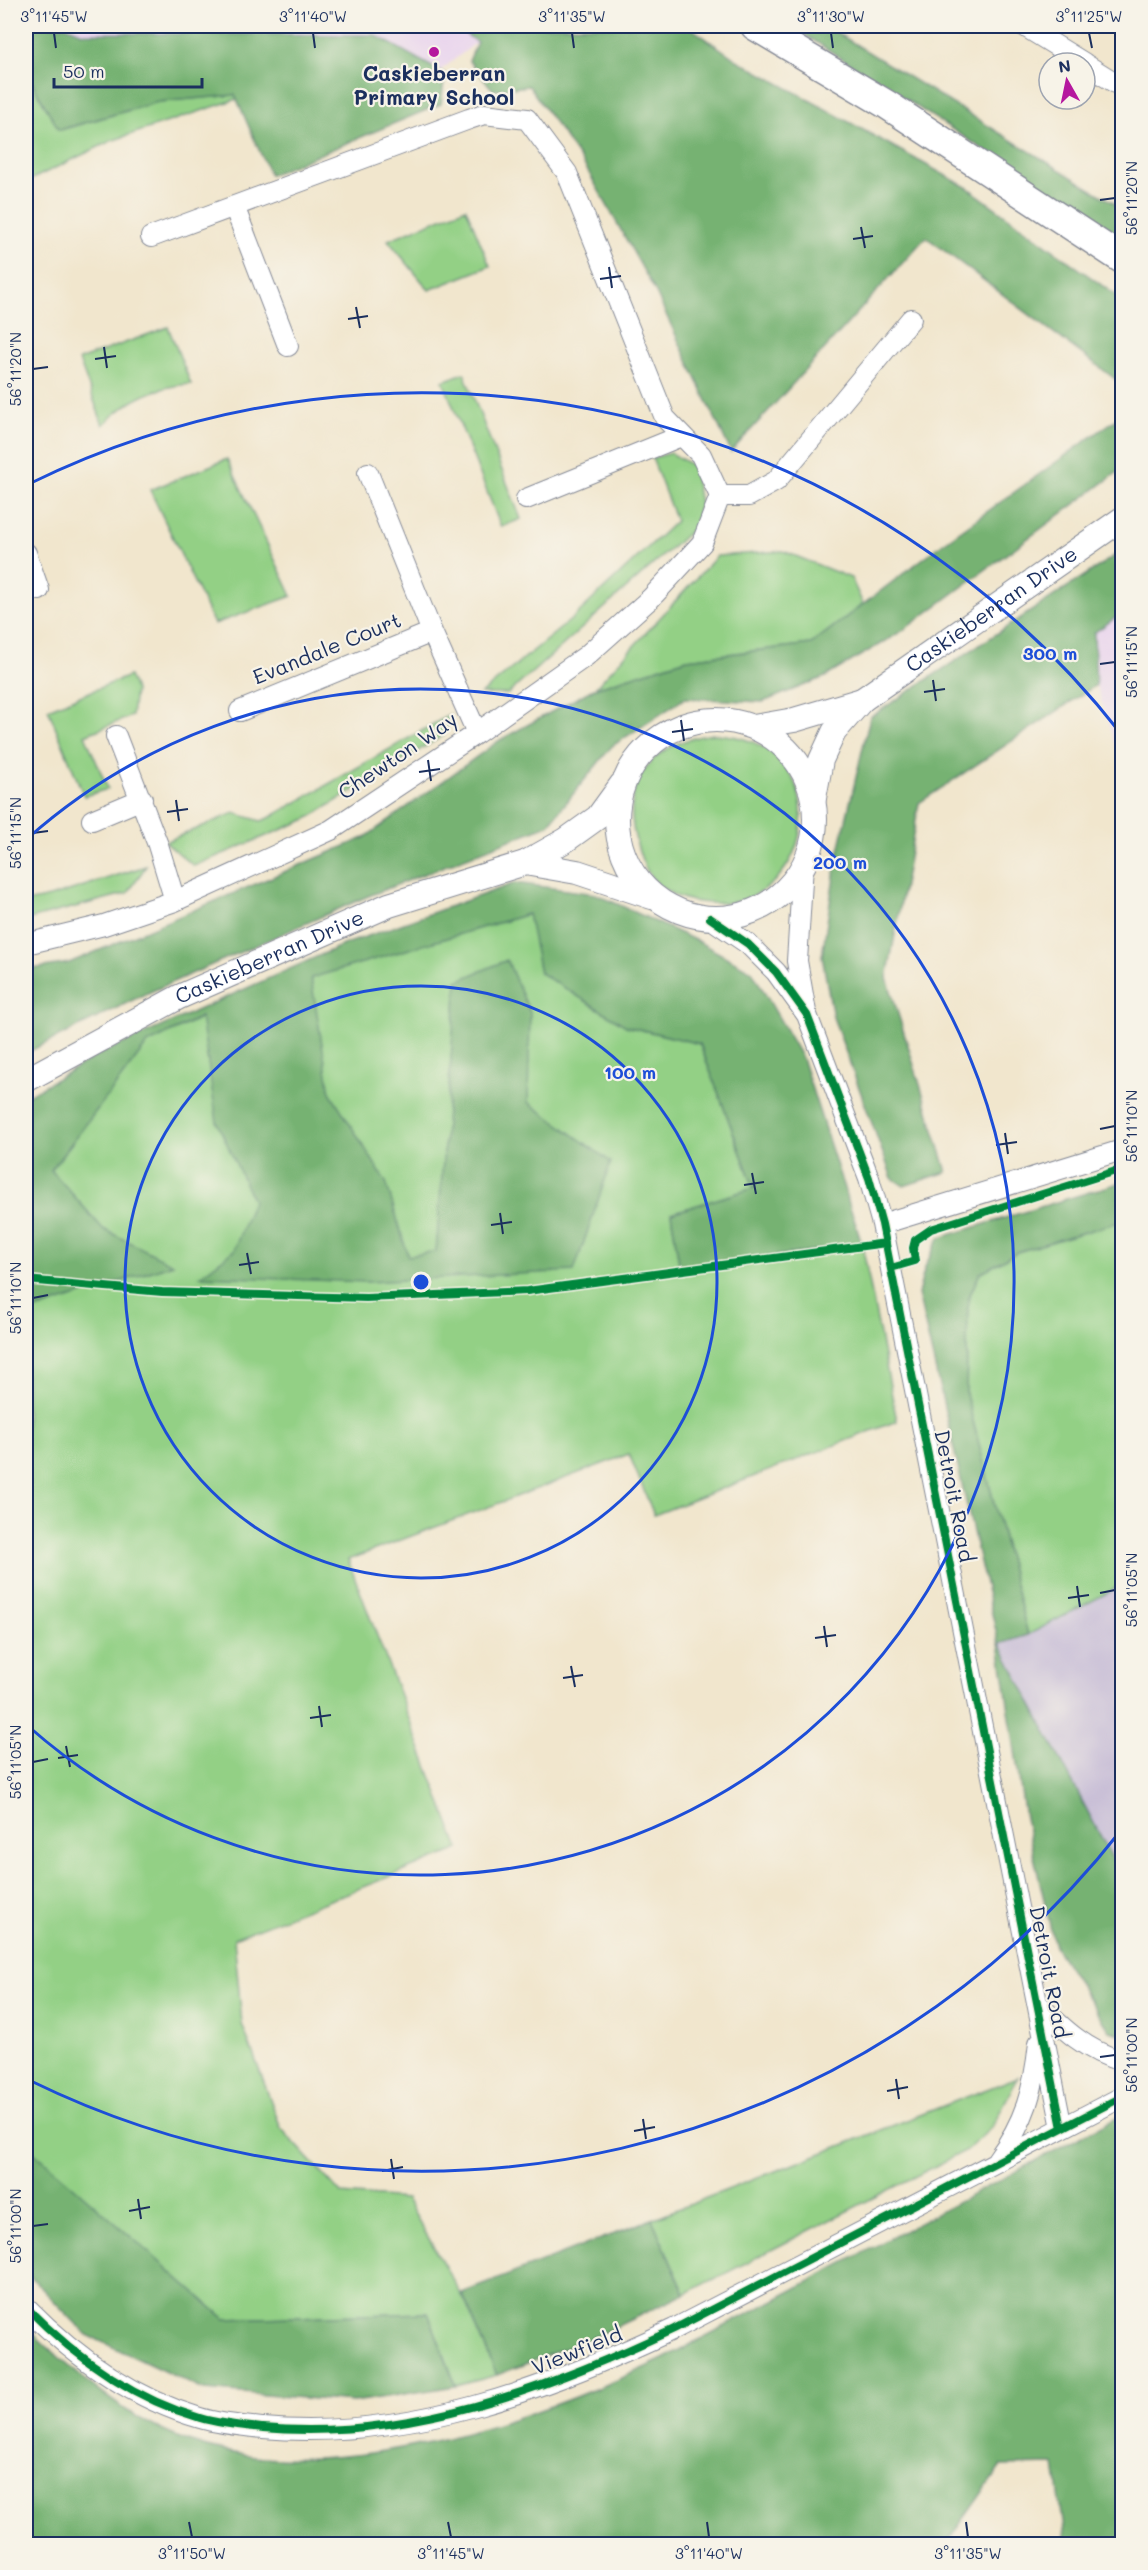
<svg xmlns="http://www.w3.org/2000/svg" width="1148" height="2570" font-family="Mali,sans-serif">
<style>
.built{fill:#e8d2ee}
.industrial{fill:#c9bfd7}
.green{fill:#93d085;stroke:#578072;stroke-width:1.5}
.forest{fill:#76b272;stroke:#487068;stroke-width:1.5}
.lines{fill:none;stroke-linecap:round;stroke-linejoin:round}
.minor-casing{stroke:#868a96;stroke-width:22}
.tertiary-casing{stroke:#868a96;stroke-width:26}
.secondary-casing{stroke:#868a96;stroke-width:31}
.minor{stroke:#fff;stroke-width:20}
.tertiary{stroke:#fff;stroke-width:24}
.secondary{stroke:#fff;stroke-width:28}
.cycleway-casing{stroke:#f7f3e8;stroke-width:11}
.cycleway{stroke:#00873e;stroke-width:8}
.ticks{fill:none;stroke:#1b2f5e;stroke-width:2}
.ring{fill:none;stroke:#1d4ed8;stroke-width:3}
.poi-dot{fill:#b5179e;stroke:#f7f3e8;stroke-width:2}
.labels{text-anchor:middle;stroke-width:4.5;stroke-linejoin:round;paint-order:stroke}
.poi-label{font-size:21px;font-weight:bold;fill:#1b2f5e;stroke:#f7f3e8}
.street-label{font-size:21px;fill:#1b2f5e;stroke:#f7f3e8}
.centre{fill:#1d4ed8;stroke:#f7f3e8;stroke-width:3}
.ring-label{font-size:18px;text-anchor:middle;font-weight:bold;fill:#1d4ed8;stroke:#f7f3e8;stroke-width:4.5;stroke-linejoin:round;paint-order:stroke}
.neatline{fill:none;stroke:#1b2f5e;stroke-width:2}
.ticks-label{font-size:15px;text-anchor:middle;fill:#1b2f5e}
</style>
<rect width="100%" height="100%" fill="#f7f3e8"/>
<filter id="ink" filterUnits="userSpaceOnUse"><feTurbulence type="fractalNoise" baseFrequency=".0167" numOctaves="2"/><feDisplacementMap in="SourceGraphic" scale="12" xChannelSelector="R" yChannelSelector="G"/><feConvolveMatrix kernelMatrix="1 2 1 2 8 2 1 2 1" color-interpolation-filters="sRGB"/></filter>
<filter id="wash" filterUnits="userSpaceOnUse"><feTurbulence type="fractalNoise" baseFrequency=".008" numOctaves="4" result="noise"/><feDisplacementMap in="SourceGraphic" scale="24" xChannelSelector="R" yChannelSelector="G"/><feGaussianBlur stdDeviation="1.35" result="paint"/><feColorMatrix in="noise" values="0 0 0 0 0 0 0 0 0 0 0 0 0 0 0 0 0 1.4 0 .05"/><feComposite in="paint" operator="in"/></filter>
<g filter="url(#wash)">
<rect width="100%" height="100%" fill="#f1e6cd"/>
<!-- built -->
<path class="built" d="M 66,26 L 454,26 L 477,42 L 437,73 L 374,35 L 83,33 Z
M 1122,613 L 1122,766 L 1096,685 L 1094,633 Z"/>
<!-- industrial -->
<path class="industrial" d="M 1122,1585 L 1122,1877 L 999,1644 L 1028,1635 Z"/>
<!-- green -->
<path class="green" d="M 26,79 L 30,80 L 60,130 L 158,102 L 235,95 L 237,99 L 111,141 L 26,182 Z
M 466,208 L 490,266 L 429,290 L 388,240 Z
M 168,327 L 191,384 C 156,386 127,400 103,425 L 79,360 Z
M 464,373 L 521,519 L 501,527 L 443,381 Z
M 671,453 L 693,466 L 700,503 L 695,527 L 508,694 L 481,694 L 573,618 L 676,521 L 652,458 Z
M 227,459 L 292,596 L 214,624 L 150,490 Z
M 783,551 L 851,578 L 863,604 L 811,644 L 687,659 L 595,688 L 717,556 Z
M 129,676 L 135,690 L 132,716 L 85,735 L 108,789 L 84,796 L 48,709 Z
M 451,714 L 444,735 L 307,819 L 194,866 L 165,842 L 234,813 L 261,821 L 269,818 Z
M 713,734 C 843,739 819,911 710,903 C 687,902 668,896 653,879 C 643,868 639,851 635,837 C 621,777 656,742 713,734 Z
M 146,866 L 128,893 L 26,920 L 26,902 L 50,897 Z
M 529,914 L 626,1026 L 700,1044 L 754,1188 L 671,1213 L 680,1269 L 862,1244 L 897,1421 L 654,1515 L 629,1454 L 348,1560 L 459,1849 L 234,1938 L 242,2024 L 281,2128 L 341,2194 L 406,2199 L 465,2301 L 497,2375 L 456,2386 L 428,2313 L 225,2319 L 26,2150 L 26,1313 L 172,1264 L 103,1229 L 51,1170 L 147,1044 L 202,1017 L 310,978 Z
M 1122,1221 L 1122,1585 L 1028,1635 L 966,1394 L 968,1299 L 980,1273 L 1017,1252 Z
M 1018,2077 L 992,2127 L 967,2150 L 685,2294 L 652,2219 Z"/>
<!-- forest -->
<path class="forest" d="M 26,26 L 66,26 L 83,33 L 375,35 L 445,74 L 441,104 L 270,175 L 235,95 L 158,102 L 59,130 L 31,81 L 26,79 Z
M 454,26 L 688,26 L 737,60 L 968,188 L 1122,300 L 1122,384 L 926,237 L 731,452 L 655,291 L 585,166 L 529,86 L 493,90 L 469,61 L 477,42 Z
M 791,26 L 826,26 L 1122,208 L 1122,238 Z
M 1122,415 L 1122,469 L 902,631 L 825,677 L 763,702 L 685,698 L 612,746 L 548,825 L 366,897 L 141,996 L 26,1053 L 26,970 L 69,963 L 364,838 L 500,740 L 595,688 L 687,659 L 811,644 L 942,544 Z
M 1122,551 L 1122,613 L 1094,633 L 1096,685 L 919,803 L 887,978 L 947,1172 L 904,1186 L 892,1178 L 833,1017 L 822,956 L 836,863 L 870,717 Z
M 515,883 L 596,894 L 697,941 L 752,971 L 802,1058 L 862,1244 L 680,1269 L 671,1213 L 754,1188 L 700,1044 L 626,1026 L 540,973 L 528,914 L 311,978 L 330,1092 L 386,1182 L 408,1256 L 436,1251 L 457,981 L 507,960 L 530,1013 L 528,1102 L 611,1162 L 574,1271 L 368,1282 L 200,1276 L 234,1250 L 253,1201 L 217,1122 L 201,1017 L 147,1044 L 51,1170 L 103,1229 L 173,1264 L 26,1313 L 26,1096 L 102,1053 L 343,945 Z
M 1122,1182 L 1122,1221 L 1017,1252 L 980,1273 L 968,1299 L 966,1394 L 1028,1635 L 1000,1644 L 1122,1877 L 1122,2035 L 1110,2031 L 1055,1947 L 1025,1818 L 999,1644 L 918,1294 L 925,1267 L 939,1238 Z
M 1122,2115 L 1122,2544 L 1066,2544 L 1055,2465 L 1001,2466 L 946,2544 L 26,2544 L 26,2327 C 74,2372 125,2419 188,2441 C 329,2492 534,2420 663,2359 Z
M 26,2145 L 225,2319 L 428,2313 L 456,2386 L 354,2402 L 204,2390 L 87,2335 L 26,2272 Z
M 652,2219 L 685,2294 L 594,2337 L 497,2375 L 462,2293 Z"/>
</g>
<g filter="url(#ink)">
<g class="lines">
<!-- minor casing -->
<g class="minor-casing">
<path id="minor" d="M 1024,26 L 1084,63
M 1085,64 L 1122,87
M 234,206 L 288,346
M 151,237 L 469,119 L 484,114 L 527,119 L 567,173 L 665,418 L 701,455 L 720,496
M 368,473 L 432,632 L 477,733
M 720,496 L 749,496 L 776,481 L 911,319
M 526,499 L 681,436
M 26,553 L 39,590
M 240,711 L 432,632
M 116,736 L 158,845 L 175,901
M 92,820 L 142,799
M 803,865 L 797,961 L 806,1012
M 710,918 L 748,944 L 776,972 L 807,1015 L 869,1178 L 882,1224 L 1062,2128
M 26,944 L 104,925 L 175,901 L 331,830 L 477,733 L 586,656 L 651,598 L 702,543 L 720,496
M 882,1224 L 1122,1150
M 1037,2003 C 1062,2028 1087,2052 1122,2061
M 997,2160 C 1025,2122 1034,2090 1039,2043
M 26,2307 C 75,2357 131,2398 200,2418 C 220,2424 242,2426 263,2428 C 406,2441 546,2390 674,2329 L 1122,2097"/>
</g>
<!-- tertiary casing -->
<g class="tertiary-casing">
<g id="tertiary">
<circle cx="716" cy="819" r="99"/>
<path d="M 754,727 L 794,720 L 862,700"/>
<path id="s1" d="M 814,798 L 821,760 L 834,732 L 862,700 L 1122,519"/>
<path d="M 525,863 L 577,872 L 652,897"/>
<path id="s2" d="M 26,1080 L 179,997 L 389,905 L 525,863 L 566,840 L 598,817 L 622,784"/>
</g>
</g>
<!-- secondary casing -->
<g class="secondary-casing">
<path id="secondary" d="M 755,26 L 886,104 L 1122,259"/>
</g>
<!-- minor -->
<use href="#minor" class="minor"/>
<!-- tertiary -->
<use href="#tertiary" class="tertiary"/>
<!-- secondary -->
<use href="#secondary" class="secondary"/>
<!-- cycleway casing -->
<g class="cycleway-casing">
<path id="cycleway" d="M 710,918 L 748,944 L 776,972 L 807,1015 L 869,1178 L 882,1224 L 1062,2128
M 891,1268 L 915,1261 L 913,1248 L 915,1240 L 931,1229 L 1122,1169
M 26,1280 L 162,1292 L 366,1298 L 527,1291 L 886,1243
M 26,2307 C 75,2357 131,2398 200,2418 C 220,2424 242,2426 263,2428 C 406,2441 546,2390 674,2329 L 1122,2097"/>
</g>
<!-- cycleway -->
<use href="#cycleway" class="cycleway"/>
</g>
</g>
<!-- ticks -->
<path class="ticks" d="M 54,33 L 56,48M 313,33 L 315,48M 572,33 L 574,48M 831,33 L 833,48M 1089,33 L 1092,48M 1100,200 L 1115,198M 861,227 L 865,248M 853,239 L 873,236M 609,267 L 612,288M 600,279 L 621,276M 356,307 L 360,328M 348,319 L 368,316M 104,347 L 107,368M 95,359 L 116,356M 33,369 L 48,367M 1100,664 L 1115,662M 933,680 L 936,701M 924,692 L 945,689M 681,720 L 684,741M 672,732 L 693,729M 428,760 L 431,781M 419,772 L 440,769M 176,800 L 179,821M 167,812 L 188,809M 33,833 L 48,831M 1100,1129 L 1115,1126M 1005,1133 L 1008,1154M 996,1145 L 1017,1142M 752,1173 L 756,1194M 744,1185 L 764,1182M 500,1213 L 503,1234M 491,1225 L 512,1222M 247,1253 L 251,1274M 239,1265 L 259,1262M 33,1298 L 48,1295M 1077,1586 L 1080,1607M 1100,1593 L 1115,1590M 1068,1598 L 1089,1595M 824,1626 L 827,1647M 815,1638 L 836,1635M 571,1666 L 575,1687M 563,1678 L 583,1675M 319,1706 L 322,1727M 310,1718 L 331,1715M 66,1746 L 70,1767M 58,1758 L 78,1755M 33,1762 L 48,1759M 1100,2057 L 1115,2055M 896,2079 L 899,2099M 887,2091 L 908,2087M 643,2119 L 646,2139M 634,2131 L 655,2127M 391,2159 L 394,2179M 382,2171 L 403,2167M 138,2199 L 141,2219M 129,2211 L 150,2207M 33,2226 L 48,2224M 189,2522 L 192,2537M 448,2522 L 451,2537M 707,2522 L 709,2537M 966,2522 L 968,2537"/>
<!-- distance rings -->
<g class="ring">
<circle cx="421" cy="1282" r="296"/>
<path d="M28 838A593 593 0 1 1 28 1726"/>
<path d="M1122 1829A889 889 0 0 1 31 2081M31 483A889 889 0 0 1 1122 735"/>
</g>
<!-- markers -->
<circle class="poi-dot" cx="434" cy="52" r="6"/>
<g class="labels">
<!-- poi labels -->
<g class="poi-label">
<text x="434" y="81">Caskieberran<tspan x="434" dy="24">Primary School</tspan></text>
</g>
<!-- street labels -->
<g class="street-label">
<text dy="7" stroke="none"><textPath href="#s1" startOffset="270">Caskieberran Drive</textPath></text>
<text transform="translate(327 649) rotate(-22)" y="7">Evandale Court</text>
<text transform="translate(398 756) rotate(-34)" y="7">Chewton Way</text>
<text dy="7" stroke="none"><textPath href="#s2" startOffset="273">Caskieberran Drive</textPath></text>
<text transform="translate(954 1496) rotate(79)" y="7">Detroit Road</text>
<text transform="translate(1049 1972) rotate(79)" y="7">Detroit Road</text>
<text transform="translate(577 2351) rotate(-22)" y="7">Viewfield</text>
</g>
</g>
<circle cx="421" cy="1282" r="9" class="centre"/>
<g class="ring-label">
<text x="1050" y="660">300 m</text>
<text x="840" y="869">200 m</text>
<text x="630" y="1079">100 m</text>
</g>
<!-- margin -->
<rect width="1148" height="2570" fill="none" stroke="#f7f3e8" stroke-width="66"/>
<!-- north arrow -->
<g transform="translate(1067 81) rotate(351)"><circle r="28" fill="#f7f3e8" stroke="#9fa5b1" stroke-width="1.5"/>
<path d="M0-4.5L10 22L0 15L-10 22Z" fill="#b5179e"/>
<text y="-9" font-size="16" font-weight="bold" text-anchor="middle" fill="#1b2f5e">N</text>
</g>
<!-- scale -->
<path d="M54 78v9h148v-9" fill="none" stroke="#1b2f5e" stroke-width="3"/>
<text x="63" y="78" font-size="18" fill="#1b2f5e" stroke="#f7f3e8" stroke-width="4.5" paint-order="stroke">50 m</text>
<rect x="33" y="33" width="1082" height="2504" class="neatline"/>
<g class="ticks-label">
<text x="54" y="22">3°11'45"W</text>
<text x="313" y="22">3°11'40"W</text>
<text x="572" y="22">3°11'35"W</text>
<text x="831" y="22">3°11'30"W</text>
<text x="1089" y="22">3°11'25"W</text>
<text transform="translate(1132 198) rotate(-90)" y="5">56°11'20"N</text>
<text transform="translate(16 369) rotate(-90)" y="5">56°11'20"N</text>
<text transform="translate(1132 662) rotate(-90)" y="5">56°11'15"N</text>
<text transform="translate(16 833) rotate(-90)" y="5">56°11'15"N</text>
<text transform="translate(1132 1126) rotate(-90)" y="5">56°11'10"N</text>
<text transform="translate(16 1298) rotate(-90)" y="5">56°11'10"N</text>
<text transform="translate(1132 1590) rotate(-90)" y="5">56°11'05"N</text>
<text transform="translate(16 1762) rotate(-90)" y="5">56°11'05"N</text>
<text transform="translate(1132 2055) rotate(-90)" y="5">56°11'00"N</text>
<text transform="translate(16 2226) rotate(-90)" y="5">56°11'00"N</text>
<text x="192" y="2559">3°11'50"W</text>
<text x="451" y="2559">3°11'45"W</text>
<text x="709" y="2559">3°11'40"W</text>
<text x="968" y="2559">3°11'35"W</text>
</g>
</svg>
